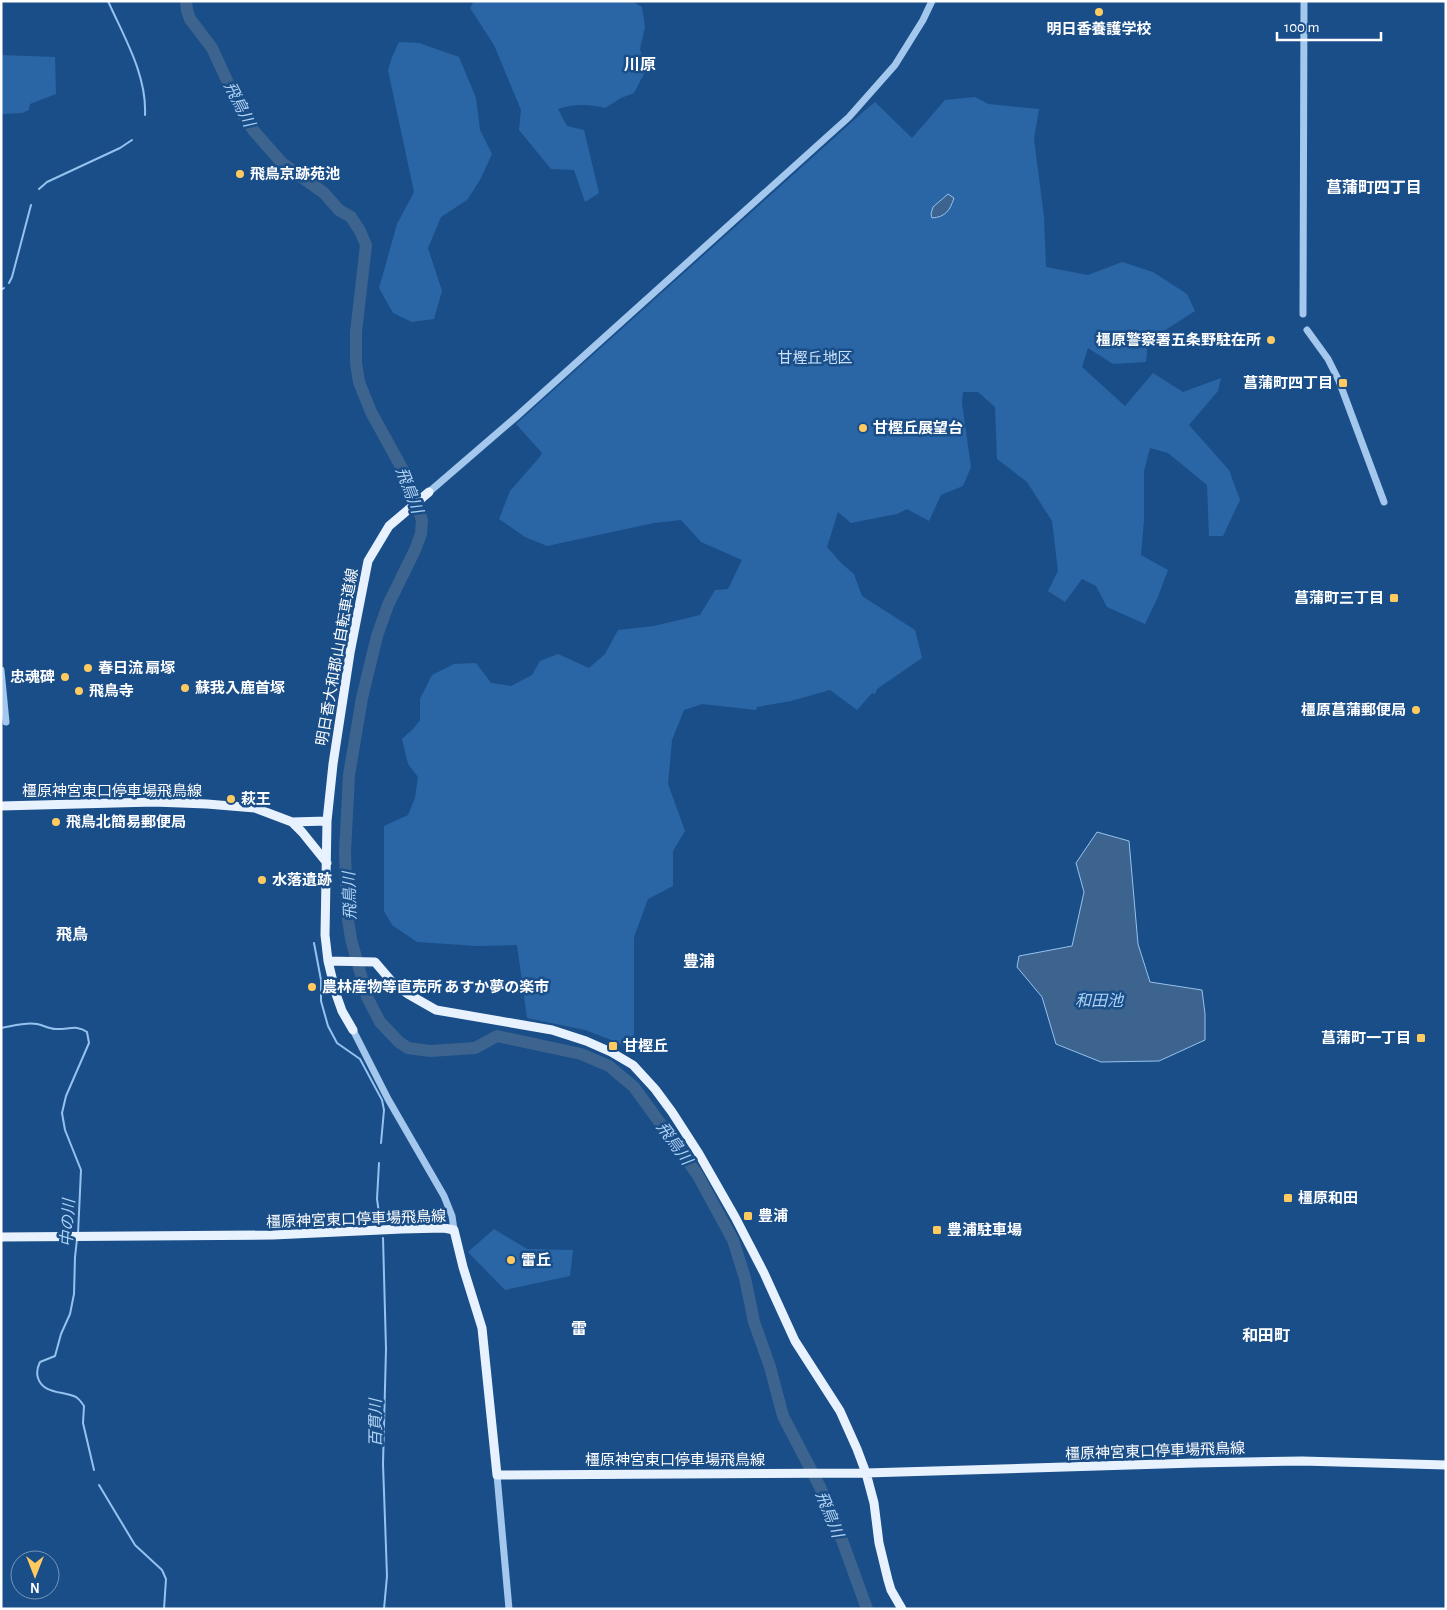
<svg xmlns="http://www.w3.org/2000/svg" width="1447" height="1610" font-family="'Alegreya Sans','Noto Sans JP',sans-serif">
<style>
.green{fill:#2a66a5}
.water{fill:#3d648e;stroke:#95c2ef}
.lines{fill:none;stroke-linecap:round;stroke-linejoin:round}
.stream{stroke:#95c2ef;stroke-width:2}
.river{stroke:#3d648e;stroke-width:12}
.minor{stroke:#a3c7ed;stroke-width:7}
.major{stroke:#e8f2ff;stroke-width:9}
.poi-dot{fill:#ffca5f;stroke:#1a4e88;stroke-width:2}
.labels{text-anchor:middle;stroke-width:5;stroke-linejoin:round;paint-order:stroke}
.poi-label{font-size:15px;font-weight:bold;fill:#fff;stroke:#1a4e88;text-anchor:start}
.park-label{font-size:15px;fill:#c8e0f9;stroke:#1a4e88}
.street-label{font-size:15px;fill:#fff;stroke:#1a4e88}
.neighbourhood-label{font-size:16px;font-weight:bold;fill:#fff;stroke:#1a4e88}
.water-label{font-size:16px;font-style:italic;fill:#aed1f4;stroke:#1a4e88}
</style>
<rect width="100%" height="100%" fill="#1a4e88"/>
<!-- green -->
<path class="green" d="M 474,1 L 632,1 L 642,7 L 645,27 L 640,49 L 646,70 L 634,93 L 621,98 L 605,108 C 589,104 573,104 558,109 L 567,126 L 584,130 L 599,193 L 585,202 L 574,170 L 551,169 L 519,130 L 521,110 L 494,45 L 470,8 Z
M 399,42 L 419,43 L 459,57 L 476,98 L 480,130 L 492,154 L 480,180 L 467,200 L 441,217 L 428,248 L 442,291 L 434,319 L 412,322 L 393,313 L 379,288 L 397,224 L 414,192 L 388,70 L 392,57 Z
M 1,55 L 55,57 L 56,94 L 30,104 L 29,110 L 22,113 L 1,114 Z
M 975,97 L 988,104 L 1039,109 L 1034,139 L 1044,217 L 1046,267 L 1088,275 L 1122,262 L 1153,272 L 1187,294 L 1195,311 L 1148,341 L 1146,362 L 1113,364 L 1088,348 L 1082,367 L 1125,406 L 1153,373 L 1183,392 L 1221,378 L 1218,391 L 1189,425 L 1229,470 L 1240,500 L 1223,536 L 1209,536 L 1207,485 L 1168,453 L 1150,448 L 1144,471 L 1144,520 L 1141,555 L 1168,570 L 1157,599 L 1145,624 L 1107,607 L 1096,586 L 1082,579 L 1065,602 L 1048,591 L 1058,571 L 1052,521 L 1027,482 L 997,459 L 995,407 L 978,392 L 963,392 L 962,403 L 971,467 L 963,486 L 941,495 L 929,521 L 907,509 L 897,514 L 851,523 L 838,512 L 827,547 L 842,564 L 854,574 L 862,596 L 915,630 L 922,658 L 877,689 L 875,694 L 872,693 L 857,710 L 830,690 L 791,701 L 757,707 L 756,710 L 702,704 L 684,710 L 672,740 L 668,784 L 685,831 L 673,851 L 673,886 L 648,899 L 634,937 L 634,1035 L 632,1053 L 619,1043 L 585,1030 L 527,1018 L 517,945 L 477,946 L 417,942 L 392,925 L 384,911 L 384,826 L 408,815 L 415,798 L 418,777 L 408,764 L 402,739 L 414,728 L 420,720 L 420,699 L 432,675 L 454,664 L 476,663 L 491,683 L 511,686 L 532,675 L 540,661 L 558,654 L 589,668 L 605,654 L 618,630 L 654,626 L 700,615 L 715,590 L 728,589 L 742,560 L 701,542 L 681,520 L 654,523 L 547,546 L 525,537 L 499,519 L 510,491 L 539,458 L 542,453 L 516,424 L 863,112 L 875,102 L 912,138 L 945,100 Z
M 494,1229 L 527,1249 L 573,1250 L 570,1276 L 505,1290 L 468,1252 Z"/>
<!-- water -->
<path class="water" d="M 948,194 L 954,198 C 950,210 946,217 932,218 L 931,214 L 933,207 Z
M 1097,832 L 1129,841 L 1138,944 L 1150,982 L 1202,990 L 1205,1014 L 1205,1040 L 1159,1061 L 1101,1062 L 1056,1044 L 1042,997 L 1017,967 L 1019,956 L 1072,946 L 1084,892 L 1076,863 Z"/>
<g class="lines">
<!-- stream -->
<path class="stream" d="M 108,1 C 124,37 147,75 145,115
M 39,189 L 47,182 L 120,148 L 132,140
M 9,283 L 12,277 L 31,205
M 1,290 L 4,288
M 314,943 L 321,980 L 321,1001 L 328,1026 L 337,1043 L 360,1059 L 382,1100 L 384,1110 L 381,1143
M 1,1028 C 13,1026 25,1022 37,1024 C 43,1025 49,1029 56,1029 C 67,1030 77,1024 87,1032 L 89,1043 L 66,1096 L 62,1113 L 65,1130 L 81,1170 L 78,1234
M 379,1163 L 377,1199 L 380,1220
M 383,1238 L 386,1349 L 383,1464 L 387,1576 L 384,1609
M 77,1239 L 75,1257 L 74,1294 L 70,1314 L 61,1334 L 55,1356 L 40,1362 C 37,1368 36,1372 38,1378 C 43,1394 63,1391 76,1397 C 79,1399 82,1403 84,1406 L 83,1423 L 94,1470
M 99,1485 L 135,1545 L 162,1570 L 166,1579 L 164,1609"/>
<!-- river -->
<path class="river" d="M 186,1 L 187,10 L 190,19 L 212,48 L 242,113 L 253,130 L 282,163 L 324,193 L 339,210 L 351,217 L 360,231 L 366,245 L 356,332 L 356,363 L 359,382 L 371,412 L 409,481 L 422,520 L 421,534 L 415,550 L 388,605 L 377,636 L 362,698 L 349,775 L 345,852 L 347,913 L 351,939 L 367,997 L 380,1022 L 399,1042 L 408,1048 L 430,1051 L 475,1048 L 497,1036 L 581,1054 L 609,1066 L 634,1087 L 697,1174 L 733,1240 L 745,1278 L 754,1322 L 770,1367 L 783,1416 L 820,1487 L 838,1529 L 867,1609"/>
<!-- minor -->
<path class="minor" d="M 1303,314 L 1304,1
M 1307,330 L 1328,359 L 1339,381 L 1384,502
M 429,492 L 516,417 L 849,117 L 895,65 L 923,20 L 932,1
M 1,670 L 6,722
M 353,1030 L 388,1099 L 444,1196 L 452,1216 L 454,1230
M 497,1475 L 509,1609"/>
<!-- major -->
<path class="major" d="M 1,806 L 154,802 L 207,804 L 255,808 L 292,822 L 327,821
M 292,822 L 302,832 L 327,863
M 328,961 L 375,962 L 393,983 L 408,994 L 436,1010 L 552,1030 L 586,1041 L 611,1052 L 633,1065 L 655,1089 L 672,1112 L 699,1154 L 735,1217 L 764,1273 L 795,1341 L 840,1411 L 857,1449 L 866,1473 L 874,1503 L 879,1543 L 888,1580 L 891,1590 L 902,1609
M 353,1030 L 342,1011 L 336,994 L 328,961 L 325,935 L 327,821 L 333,764 L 350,653 L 368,561 L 389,526 L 429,492
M 1,1237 L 273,1235 L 402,1229 L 444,1228 L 454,1230 L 463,1267 L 482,1328 L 497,1475 L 866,1473 L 1195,1463 L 1302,1461 L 1446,1465"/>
</g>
<!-- markers -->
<g class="poi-dot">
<circle cx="1099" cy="12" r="5"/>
<circle cx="240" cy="174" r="5"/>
<circle cx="1271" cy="340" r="5"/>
<rect x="1338" y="378" width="10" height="10" rx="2.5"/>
<circle cx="863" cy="428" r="5"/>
<rect x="1389" y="593" width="10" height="10" rx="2.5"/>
<circle cx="88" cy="668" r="5"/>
<circle cx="65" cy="677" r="5"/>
<circle cx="185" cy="688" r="5"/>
<circle cx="79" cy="691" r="5"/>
<circle cx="1416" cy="710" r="5"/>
<circle cx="231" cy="799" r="5"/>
<circle cx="56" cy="822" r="5"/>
<circle cx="262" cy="880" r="5"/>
<circle cx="312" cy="987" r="5"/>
<rect x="1416" y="1033" width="10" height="10" rx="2.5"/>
<rect x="608" y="1041" width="10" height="10" rx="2.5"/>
<rect x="1283" y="1193" width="10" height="10" rx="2.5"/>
<rect x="743" y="1211" width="10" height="10" rx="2.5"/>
<rect x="932" y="1225" width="10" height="10" rx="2.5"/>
<circle cx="511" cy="1260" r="5"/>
</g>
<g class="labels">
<!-- poi labels -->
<g class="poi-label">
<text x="1099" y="34" text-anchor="middle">明日香養護学校</text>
<text x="250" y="179">飛鳥京跡苑池</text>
<text x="1261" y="345" text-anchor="end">橿原警察署五条野駐在所</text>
<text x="1333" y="388" text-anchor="end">菖蒲町四丁目</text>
<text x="873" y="433">甘樫丘展望台</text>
<text x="1384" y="603" text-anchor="end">菖蒲町三丁目</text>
<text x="98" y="673">春日流 扇塚</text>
<text x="55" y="682" text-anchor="end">忠魂碑</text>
<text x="195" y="693">蘇我入鹿首塚</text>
<text x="89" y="696">飛鳥寺</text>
<text x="1406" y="715" text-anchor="end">橿原菖蒲郵便局</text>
<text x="241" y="804">萩王</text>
<text x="66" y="827">飛鳥北簡易郵便局</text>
<text x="272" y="885">水落遺跡</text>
<text x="322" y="992">農林産物等直売所 あすか夢の楽市</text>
<text x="1411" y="1043" text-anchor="end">菖蒲町一丁目</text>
<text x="623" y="1051">甘樫丘</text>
<text x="1298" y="1203">橿原和田</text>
<text x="758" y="1221">豊浦</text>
<text x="947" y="1235">豊浦駐車場</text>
<text x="521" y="1265">雷丘</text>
</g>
<!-- park labels -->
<g class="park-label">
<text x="815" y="363">甘樫丘地区</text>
</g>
<!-- street labels -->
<g class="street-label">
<text transform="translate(337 657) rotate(-80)" y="5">明日香大和郡山自転車道線</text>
<text x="112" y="796">橿原神宮東口停車場飛鳥線</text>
<text transform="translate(356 1219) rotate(-2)" y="5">橿原神宮東口停車場飛鳥線</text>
<text transform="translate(1155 1451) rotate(-2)" y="5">橿原神宮東口停車場飛鳥線</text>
<text x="675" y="1465">橿原神宮東口停車場飛鳥線</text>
</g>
<!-- neighbourhood labels -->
<g class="neighbourhood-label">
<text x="640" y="70">川原</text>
<text x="1374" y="193">菖蒲町四丁目</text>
<text x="72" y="940">飛鳥</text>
<text x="699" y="967">豊浦</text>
<text x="579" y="1334">雷</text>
<text x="1266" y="1341">和田町</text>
</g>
<!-- water labels -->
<g class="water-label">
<text transform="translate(240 104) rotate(63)" y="6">飛鳥川</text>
<text transform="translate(410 490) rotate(69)" y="6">飛鳥川</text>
<text transform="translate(349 896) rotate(-92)" y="6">飛鳥川</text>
<text x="1099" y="1006">和田池</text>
<text transform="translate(675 1143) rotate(54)" y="6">飛鳥川</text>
<text transform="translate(67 1223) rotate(-87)" y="6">中の川</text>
<text transform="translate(375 1423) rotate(-90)" y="6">百貫川</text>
<text transform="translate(830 1514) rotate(68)" y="6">飛鳥川</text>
</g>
</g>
<!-- border -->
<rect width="1447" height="1610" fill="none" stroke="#ffffff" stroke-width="5"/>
<!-- north arrow -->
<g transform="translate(35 1575) rotate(180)"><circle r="24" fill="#1a4e88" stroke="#7695b8"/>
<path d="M0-4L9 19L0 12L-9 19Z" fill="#ffca5f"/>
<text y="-8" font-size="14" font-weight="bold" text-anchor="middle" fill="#ffffff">N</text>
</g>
<!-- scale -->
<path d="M1277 32v8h104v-8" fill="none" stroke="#ffffff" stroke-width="2.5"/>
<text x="1284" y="32" font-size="15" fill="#ffffff" stroke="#1a4e88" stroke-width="4" paint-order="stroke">100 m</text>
</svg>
